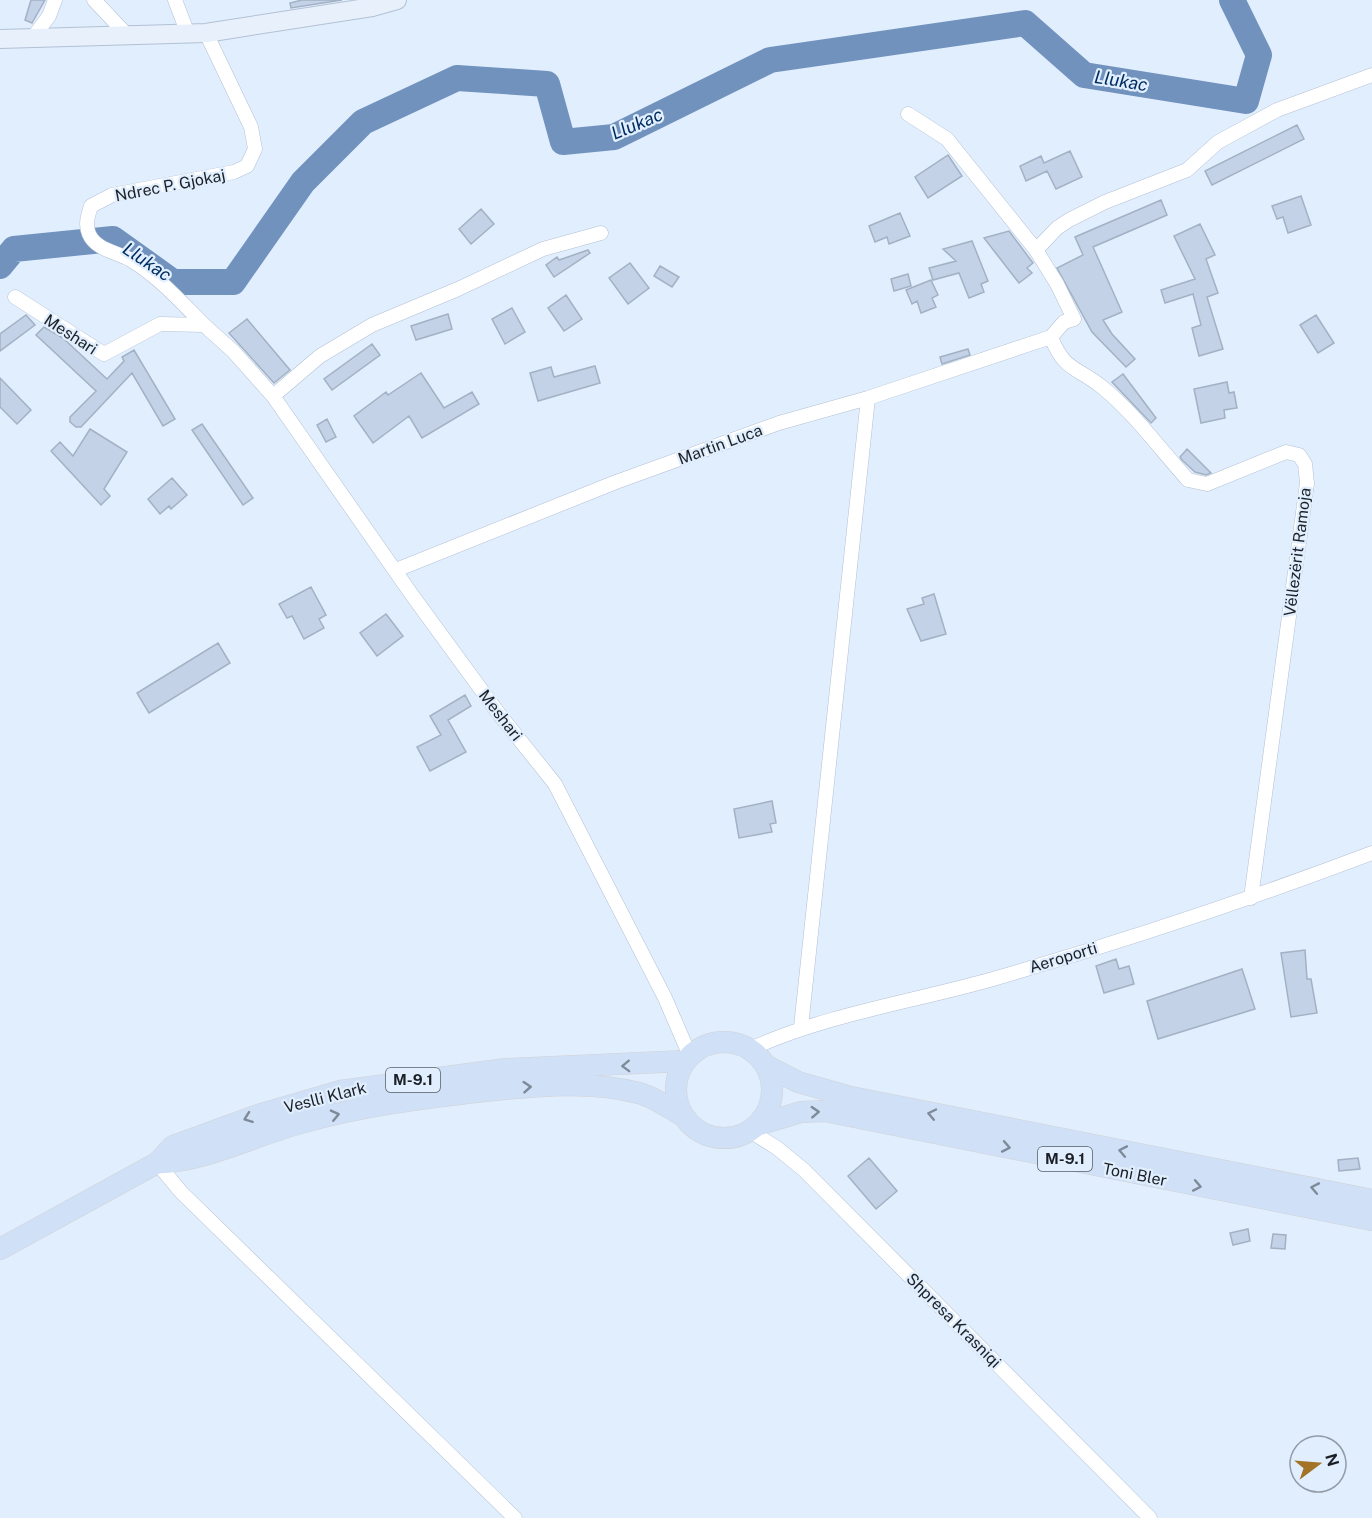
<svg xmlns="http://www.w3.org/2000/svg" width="1372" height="1518" font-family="'Public Sans',sans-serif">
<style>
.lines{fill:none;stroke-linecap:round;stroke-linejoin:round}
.river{stroke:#7192bd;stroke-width:26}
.building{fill:#c3d2e6;stroke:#a2b1c4;stroke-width:1.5}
.street-casing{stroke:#b2c1d4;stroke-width:15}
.secondary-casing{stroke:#b2c1d4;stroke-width:20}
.primary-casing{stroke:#d1d2d4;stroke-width:22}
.street{stroke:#fff;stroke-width:14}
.secondary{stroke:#e7f0fb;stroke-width:18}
.primary{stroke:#d0e0f7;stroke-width:21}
.oneway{stroke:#7f8a99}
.labels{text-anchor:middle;stroke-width:4.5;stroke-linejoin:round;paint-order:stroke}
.shield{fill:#e1eefe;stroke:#565e68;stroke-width:1.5}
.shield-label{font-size:15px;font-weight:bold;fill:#1b2027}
.street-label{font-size:16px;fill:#1b2027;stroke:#e1eefe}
.water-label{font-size:18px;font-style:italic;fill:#002d61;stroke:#e1eefe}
</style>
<rect width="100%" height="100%" fill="#e1eefe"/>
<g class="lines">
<!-- river -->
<path class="river" d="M 0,266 L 14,249 L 113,239 L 173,282 L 233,282 L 303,182 L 363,122 L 457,78 L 547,84 L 563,142 L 614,137 L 770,60 L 1025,23 L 1084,75 L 1246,101 L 1259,55 L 1232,0"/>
</g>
<!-- building -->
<path class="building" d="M 31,0 L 45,0 L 32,23 L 25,20 Z
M 302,0 L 342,0 L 291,8 L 290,3 Z
M 1297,125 L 1304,139 L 1212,185 L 1205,171 Z
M 1070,151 L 1082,177 L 1056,189 L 1047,171 L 1026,181 L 1020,166 L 1041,156 L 1044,163 Z
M 948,155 L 962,176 L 928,198 L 915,177 Z
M 1301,196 L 1311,225 L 1288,233 L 1283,217 L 1277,219 L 1272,206 Z
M 1161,200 L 1167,215 L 1093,247 L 1122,312 L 1103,320 L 1112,334 L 1135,359 L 1126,367 L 1092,332 L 1057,268 L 1083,255 L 1075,237 Z
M 481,209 L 494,224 L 471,244 L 459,229 Z
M 900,213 L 910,236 L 889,244 L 887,237 L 875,242 L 869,226 Z
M 1200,224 L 1215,255 L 1206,259 L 1218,293 L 1207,297 L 1223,349 L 1199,356 L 1192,328 L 1201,325 L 1193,294 L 1165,303 L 1161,290 L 1195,279 L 1174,236 Z
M 1009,231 L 1033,263 L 1027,268 L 1032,273 L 1019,283 L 984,238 Z
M 972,241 L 988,281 L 981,284 L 984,292 L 969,298 L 959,273 L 933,280 L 929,268 L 956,261 L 943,249 Z
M 588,250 L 590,253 L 554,277 L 546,265 L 557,257 L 559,260 Z
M 630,263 L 649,288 L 628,304 L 609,278 Z
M 660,266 L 679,277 L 672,287 L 654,276 Z
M 908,274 L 911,286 L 894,291 L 891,279 Z
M 931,280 L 938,295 L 932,298 L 936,307 L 921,313 L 917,301 L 912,304 L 906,290 Z
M 566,295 L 582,319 L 564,331 L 548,308 Z
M 512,308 L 525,332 L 505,344 L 492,319 Z
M 448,314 L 452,329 L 416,340 L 411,326 Z
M 26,315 L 35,325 L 0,351 L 0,334 Z
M 1316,315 L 1334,343 L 1318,353 L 1300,325 Z
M 247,319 L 290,370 L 274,383 L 229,333 Z
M 44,327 L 63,338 L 107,379 L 124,361 L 122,357 L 134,350 L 175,419 L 163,426 L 132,373 L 81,427 L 76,427 L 70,422 L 70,417 L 96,391 L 36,335 Z
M 372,344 L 380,355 L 332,390 L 324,379 Z
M 968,349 L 970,355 L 942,364 L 940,357 Z
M 595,366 L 600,383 L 538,401 L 530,373 L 551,367 L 554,377 Z
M 421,373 L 444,408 L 472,392 L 479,404 L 422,438 L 409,416 L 373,443 L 354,416 L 386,392 L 388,395 Z
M 1123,374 L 1156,418 L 1151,423 L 1112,382 Z
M 0,378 L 31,410 L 17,424 L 0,407 Z
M 1227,382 L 1229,393 L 1234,392 L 1237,408 L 1224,410 L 1225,418 L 1201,423 L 1194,389 Z
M 327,419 L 336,437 L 326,442 L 317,425 Z
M 202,424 L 253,498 L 243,505 L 192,430 Z
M 90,429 L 127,452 L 104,489 L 110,496 L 101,505 L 51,451 L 60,442 L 73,456 Z
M 1187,449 L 1211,473 L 1206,475 L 1195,472 L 1182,460 L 1180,457 Z
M 172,478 L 187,495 L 171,509 L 169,506 L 160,514 L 148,499 Z
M 311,587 L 326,615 L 319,619 L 324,628 L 304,639 L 292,616 L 287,618 L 279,604 Z
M 934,594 L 946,634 L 921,641 L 907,609 L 924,604 L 922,598 Z
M 386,614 L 403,636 L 377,656 L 360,633 Z
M 218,643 L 230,663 L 149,713 L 137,693 Z
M 465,695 L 471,706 L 448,720 L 466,752 L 430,771 L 417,747 L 441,735 L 430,716 Z
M 772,801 L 776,823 L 770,824 L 772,832 L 739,838 L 734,809 Z
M 1305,950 L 1307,979 L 1311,979 L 1317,1013 L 1291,1017 L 1281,953 Z
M 1116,959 L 1119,969 L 1129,966 L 1134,984 L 1104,993 L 1096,966 Z
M 1242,969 L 1255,1009 L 1158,1039 L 1147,1001 Z
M 869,1158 L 897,1191 L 876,1209 L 848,1176 Z
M 1358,1158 L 1360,1169 L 1339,1171 L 1338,1160 Z
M 1248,1229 L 1250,1241 L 1233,1245 L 1230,1233 Z
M 1273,1234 L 1286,1235 L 1285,1249 L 1271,1248 Z"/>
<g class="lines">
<!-- street casing -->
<g class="street-casing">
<path id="street" d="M 94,0 L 127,35
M 175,0 L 188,34
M 34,36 L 49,16 L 55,0
M 908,114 L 947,139 L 1036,250
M 15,297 L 104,354 L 160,324 L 204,325 L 233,351 L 273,396 L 412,595 L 499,714 L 555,784 L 665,998 L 690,1056
M 204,325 C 181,302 159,277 131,260 C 117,252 96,250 89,234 C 85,224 88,215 91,206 L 112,195 L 234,172 L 247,166 L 255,149 L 251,127 L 206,33
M 1051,337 C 1065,372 1076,366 1102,387 C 1134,413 1160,449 1188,480 L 1207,484 L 1286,452 L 1299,455 L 1305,464 L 1307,483 L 1251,898
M 1051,337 L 1064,322 L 1074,319 L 1057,284 L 1036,250 L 1057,228 L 1069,220 L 1105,202 L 1187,170 L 1218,142 L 1277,110 L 1372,75
M 273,396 L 320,356 L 372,325 L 458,289 L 543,249 L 601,233
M 396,570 L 616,482 L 779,423 L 868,398 L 1051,337
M 801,1027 L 868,398
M 750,1049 C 828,1014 912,1002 993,979 C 1121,942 1248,900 1372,853
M 750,1131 L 777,1148 L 804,1170 L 1150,1518
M 157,1163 L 181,1192 L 515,1518"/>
</g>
<!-- secondary casing -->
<g class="secondary-casing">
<path id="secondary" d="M 0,39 L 206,33 L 372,7 L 397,0"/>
</g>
<!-- primary casing -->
<g class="primary-casing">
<path id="primary" d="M676 1090a48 48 0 1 1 96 0a48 48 0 1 1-96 0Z
M 765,1065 L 798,1082 L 851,1097 L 1372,1200
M 758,1125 L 801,1112 L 825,1111 L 1372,1220
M 157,1163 C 207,1161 253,1136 301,1123 C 361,1106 423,1098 485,1091 C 535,1086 589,1080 639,1093 C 654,1097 669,1108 683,1116
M 0,1249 L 157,1163 L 173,1146 L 255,1116 L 340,1091 L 506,1069 L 684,1061"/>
</g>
<!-- street -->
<use href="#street" class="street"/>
<!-- secondary -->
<use href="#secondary" class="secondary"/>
<!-- primary -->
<use href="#primary" class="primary"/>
</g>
<!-- one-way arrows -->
<defs><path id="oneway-chevron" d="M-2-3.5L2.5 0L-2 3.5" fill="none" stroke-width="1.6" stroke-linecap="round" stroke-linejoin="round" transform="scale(1.5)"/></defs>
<g class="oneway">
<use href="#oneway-chevron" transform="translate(626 1066) rotate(178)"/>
<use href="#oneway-chevron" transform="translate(527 1087) rotate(-4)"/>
<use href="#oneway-chevron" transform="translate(815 1112) rotate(-3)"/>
<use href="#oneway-chevron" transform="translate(932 1114) rotate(-168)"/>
<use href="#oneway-chevron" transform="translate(335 1115) rotate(-13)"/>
<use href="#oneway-chevron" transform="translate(248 1118) rotate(160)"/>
<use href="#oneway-chevron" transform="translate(1006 1147) rotate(11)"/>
<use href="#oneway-chevron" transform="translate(1123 1151) rotate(-169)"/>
<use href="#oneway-chevron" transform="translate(1197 1186) rotate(11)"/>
<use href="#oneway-chevron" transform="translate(1315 1188) rotate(-169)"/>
</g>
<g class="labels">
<!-- shield labels -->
<g class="shield">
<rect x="386" y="1068" width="54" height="24" rx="4.5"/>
<rect x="1038" y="1147" width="54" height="24" rx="4.5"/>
</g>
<g class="shield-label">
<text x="413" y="1085">M-9.1</text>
<text x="1065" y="1164">M-9.1</text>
</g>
<!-- street labels -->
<g class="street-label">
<text transform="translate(170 185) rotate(-11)" y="6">Ndrec P. Gjokaj</text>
<text transform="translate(71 334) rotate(33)" y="6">Meshari</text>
<text transform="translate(720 444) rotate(-20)" y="6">Martin Luca</text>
<text transform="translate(1297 552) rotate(-83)" y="6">Vëllezërit Ramoja</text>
<text transform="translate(501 715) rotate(52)" y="6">Meshari</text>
<text transform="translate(1063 957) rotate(-17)" y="6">Aeroporti</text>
<text transform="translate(325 1097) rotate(-14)" y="6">Veslli Klark</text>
<text transform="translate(1135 1174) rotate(11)" y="6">Toni Bler</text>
<text transform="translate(954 1320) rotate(45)" y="6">Shpresa Krasniqi</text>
</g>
<!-- water labels -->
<g class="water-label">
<text transform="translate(1121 81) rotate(9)" y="6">Llukac</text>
<text transform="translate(637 124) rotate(-23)" y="6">Llukac</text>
<text transform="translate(147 262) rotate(34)" y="6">Llukac</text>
</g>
</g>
<!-- north arrow -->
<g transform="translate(1318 1464) rotate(74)"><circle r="28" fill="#e1eefe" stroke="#929ca8" stroke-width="1.5"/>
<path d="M0-4.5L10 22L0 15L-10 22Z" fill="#a37327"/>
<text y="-9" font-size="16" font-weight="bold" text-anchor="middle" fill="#1b2027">N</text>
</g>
</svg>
